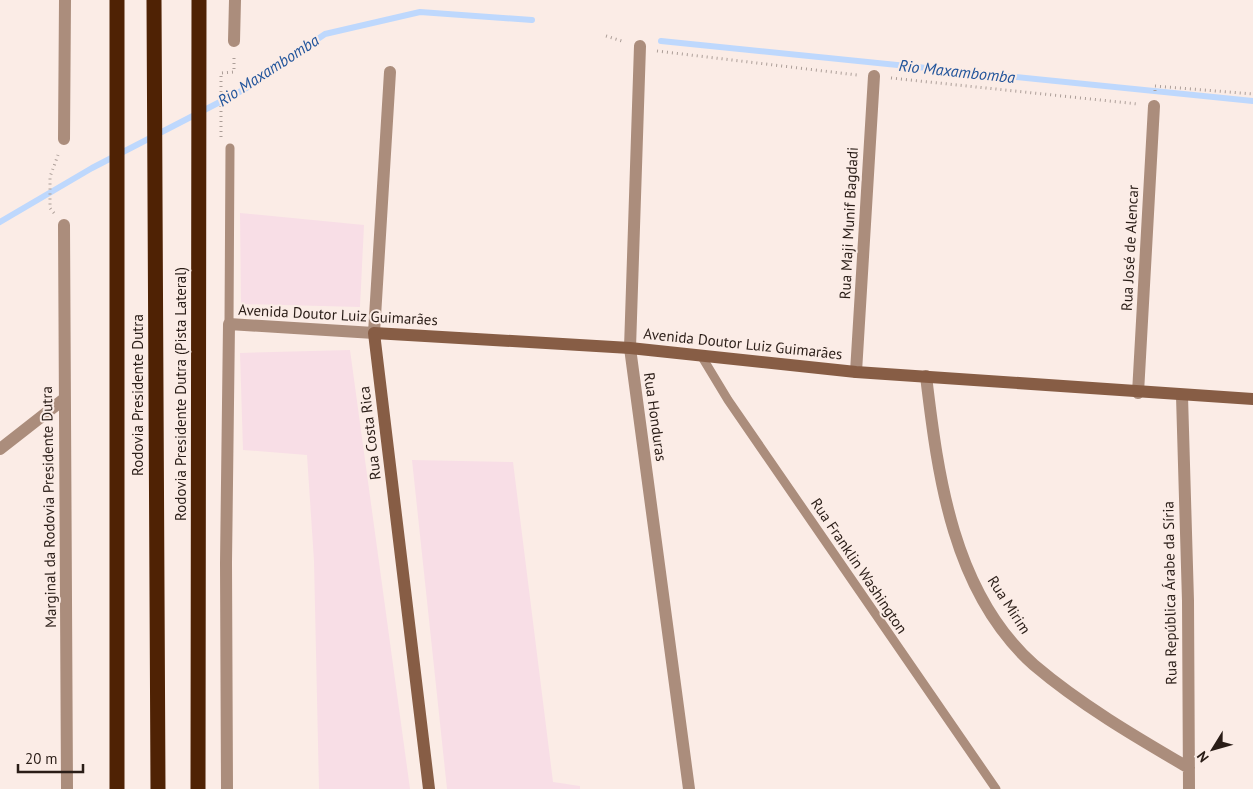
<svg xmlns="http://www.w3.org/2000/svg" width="1253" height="789" font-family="'PT Sans',sans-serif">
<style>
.industrial{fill:#f8dee6}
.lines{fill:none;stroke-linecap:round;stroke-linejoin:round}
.stream{stroke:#bed8fd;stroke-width:6}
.path{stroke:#ac9e98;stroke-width:3;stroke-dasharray:1 4;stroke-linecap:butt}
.lane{stroke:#ab8d7c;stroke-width:9}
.street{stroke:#ab8d7c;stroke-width:12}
.secondary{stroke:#875d45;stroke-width:12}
.highway{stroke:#4f2204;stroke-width:15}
.labels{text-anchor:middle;stroke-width:4;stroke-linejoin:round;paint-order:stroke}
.street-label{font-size:15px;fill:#2a1d17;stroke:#fbece6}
.water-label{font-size:16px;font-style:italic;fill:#21549b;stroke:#fbece6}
</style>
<rect width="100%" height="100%" fill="#fbece6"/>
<!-- industrial -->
<path class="industrial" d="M 240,213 L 364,225 L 360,307 L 241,304 Z
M 350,350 L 410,789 L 319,789 L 314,561 L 307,455 L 243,450 L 240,353 Z
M 412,460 L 513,462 L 553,782 L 580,786 L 580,789 L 447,789 Z"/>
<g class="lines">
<!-- stream -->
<path class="stream" d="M 661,41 L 1253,101
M 0,222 L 92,168 L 245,89 L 325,34 L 420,12 L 532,20"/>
<!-- path -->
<path class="path" d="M 606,36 L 625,42
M 657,51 L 857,75
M 891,78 L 1138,104
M 1155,91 L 1155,86 L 1253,94
M 221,137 L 221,73 L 234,72 L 234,57
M 54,213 L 50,208 L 50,177 L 58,155"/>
<!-- lane -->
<path class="lane" d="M 229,324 L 230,148
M 702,357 L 728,400 L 996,789"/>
<!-- street -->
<path class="street" d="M 234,41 L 235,0
M 640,46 L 630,348 L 689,789
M 64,139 L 65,0
M 64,225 L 67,789
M 856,372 L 874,76
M 926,376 C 938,477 953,593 1034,665 C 1081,705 1136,737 1189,768
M 1138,393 L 1154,106
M 1182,396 L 1188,601 L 1189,789
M 0,449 L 64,399
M 227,789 L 226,563 L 229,324 L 374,333 L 390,72"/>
<!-- secondary -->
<path class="secondary" d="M 429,789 L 374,333 L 630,348 L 856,372 L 1253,399"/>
<!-- highway -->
<path class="highway" d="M 117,0 L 117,789
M 154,0 L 158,789
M 198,789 L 199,0"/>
</g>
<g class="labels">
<!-- street labels -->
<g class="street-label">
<text transform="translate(849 223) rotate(-87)" y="5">Rua Maji Munif Bagdadi</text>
<text transform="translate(1130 248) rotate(-87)" y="5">Rua José de Alencar</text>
<text transform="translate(338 315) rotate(3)" y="5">Avenida Doutor Luiz Guimarães</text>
<text transform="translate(743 344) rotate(6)" y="5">Avenida Doutor Luiz Guimarães</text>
<text transform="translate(181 394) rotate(-90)" y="5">Rodovia Presidente Dutra (Pista Lateral)</text>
<text transform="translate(138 395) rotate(-90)" y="5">Rodovia Presidente Dutra</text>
<text transform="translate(655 417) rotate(82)" y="5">Rua Honduras</text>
<text transform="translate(370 433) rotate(-97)" y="5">Rua Costa Rica</text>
<text transform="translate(49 507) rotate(-91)" y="5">Marginal da Rodovia Presidente Dutra</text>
<text transform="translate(859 566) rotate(56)" y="5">Rua Franklin Washington</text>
<text transform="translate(1170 593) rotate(-91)" y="5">Rua República Árabe da Síria</text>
<text transform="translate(1009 605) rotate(57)" y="5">Rua Mirim</text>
</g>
<!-- water labels -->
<g class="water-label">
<text transform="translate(268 70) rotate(-33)" y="6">Rio Maxambomba</text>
<text transform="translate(957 71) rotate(6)" y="6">Rio Maxambomba</text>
</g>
</g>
<!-- north arrow -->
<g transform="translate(1213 749) rotate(233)" stroke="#fbece6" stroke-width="4" paint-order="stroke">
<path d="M0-4L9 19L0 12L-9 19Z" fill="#2a1d17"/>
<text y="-8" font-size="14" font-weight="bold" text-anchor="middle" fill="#2a1d17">N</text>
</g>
<!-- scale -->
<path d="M18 764v8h65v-8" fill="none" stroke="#2a1d17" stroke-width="2.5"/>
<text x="25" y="764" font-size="15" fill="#2a1d17" stroke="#fbece6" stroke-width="4" paint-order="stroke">20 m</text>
</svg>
